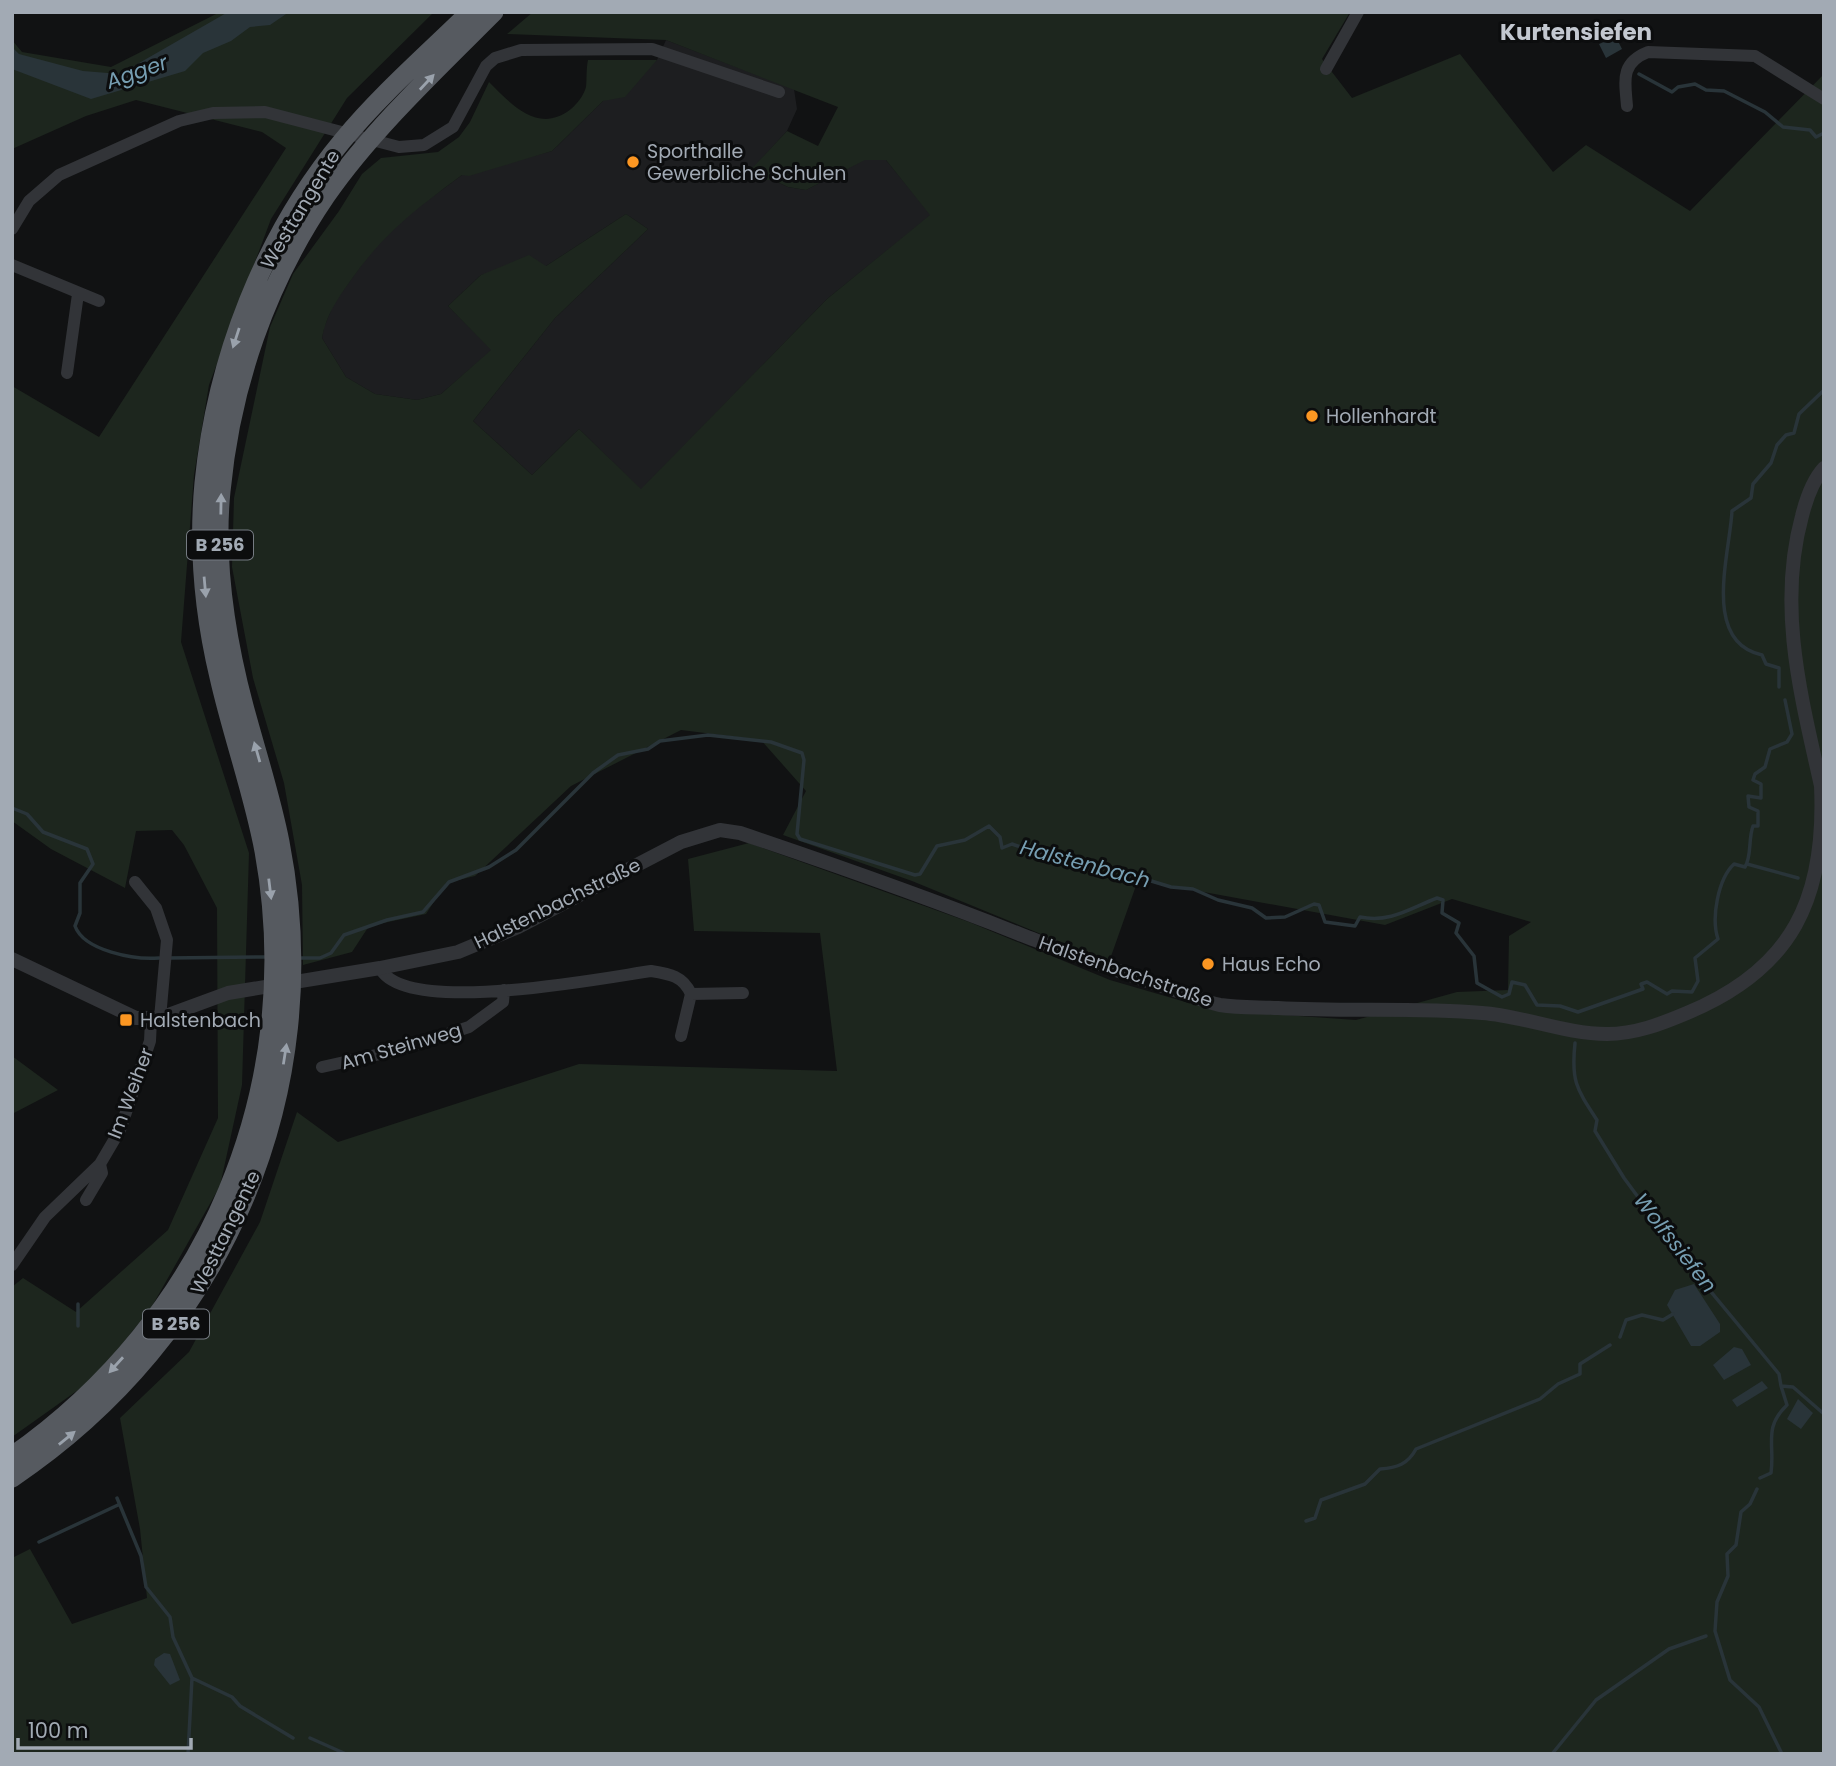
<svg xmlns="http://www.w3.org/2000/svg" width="1836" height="1766" font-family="Poppins,sans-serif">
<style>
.built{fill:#1d1e20}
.green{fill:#1d261e}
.water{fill:#293439}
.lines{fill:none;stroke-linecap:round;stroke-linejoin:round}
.stream{stroke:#293439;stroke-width:3.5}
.minor{stroke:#323438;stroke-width:12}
.tertiary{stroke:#323438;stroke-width:14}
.trunk{stroke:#565a60;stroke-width:19}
.oneway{fill:#9aa2ac}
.poi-dot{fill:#fb9622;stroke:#0c0d0e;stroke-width:2.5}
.labels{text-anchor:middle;stroke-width:6;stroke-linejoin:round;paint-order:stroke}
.shield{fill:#0c0d0e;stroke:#757b82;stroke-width:2}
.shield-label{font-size:18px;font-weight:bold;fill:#a2aab4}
.poi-label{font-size:19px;fill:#a2aab4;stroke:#0c0d0e;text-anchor:start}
.street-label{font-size:19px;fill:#a2aab4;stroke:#0c0d0e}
.water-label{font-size:21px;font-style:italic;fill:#769eb2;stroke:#0c0d0e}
.quarter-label{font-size:23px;font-weight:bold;fill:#c3c8d0;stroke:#0c0d0e}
</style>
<rect width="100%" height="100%" fill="#111213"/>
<!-- built -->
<path class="built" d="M 666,40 L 794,89 L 797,109 L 787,131 L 742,180 L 773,180 L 788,187 L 806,190 L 865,159 L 886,160 L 931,215 L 827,299 L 641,490 L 579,429 L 532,475 L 473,421 L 555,318 L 648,229 L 626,214 L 546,266 L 481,275 L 448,306 L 492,350 L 441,394 L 417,400 L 375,394 L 346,377 L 322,338 L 324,327 L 334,303 L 373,249 L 398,222 L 462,175 L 552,151 L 603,101 L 657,60 Z"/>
<!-- green -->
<path class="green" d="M 220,12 L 434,12 L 347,98 L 271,219 L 209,385 L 194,475 L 181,642 L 249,853 L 242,1085 L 220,1186 L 151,1308 L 95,1378 L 12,1437 L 12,1287 L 23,1278 L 76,1312 L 168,1230 L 218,1118 L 217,908 L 184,845 L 172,830 L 136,831 L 125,888 L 51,849 L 12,821 L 12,386 L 99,437 L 286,148 L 262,132 L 136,100 L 86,116 L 12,149 L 12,40 L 22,52 L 111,67 Z
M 533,12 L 1350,12 L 1322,59 L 1352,98 L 1460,54 L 1553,172 L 1586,145 L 1690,211 L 1824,74 L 1824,1754 L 12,1754 L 12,1558 L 30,1549 L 72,1624 L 147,1598 L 140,1529 L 120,1418 L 189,1352 L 260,1222 L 297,1112 L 338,1142 L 579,1064 L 837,1071 L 820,933 L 694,931 L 688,859 L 749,843 L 969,922 L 1110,980 L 1213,1010 L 1356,1020 L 1457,992 L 1508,990 L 1509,936 L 1531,922 L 1452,899 L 1385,925 L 1138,880 L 1109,962 L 912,881 L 783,835 L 806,791 L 761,740 L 681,730 L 571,786 L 475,876 L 446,883 L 426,914 L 369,926 L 352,952 L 303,965 L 302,885 L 284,783 L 253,678 L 232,567 L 234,498 L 270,327 L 293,274 L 339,211 L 362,174 L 381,158 L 438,152 L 459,137 L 470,122 L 489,82 C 511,104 538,135 571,109 C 577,104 584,95 586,87 C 587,79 586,69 588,60 L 657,60 L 625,97 L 603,101 L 552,151 L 469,176 L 462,175 C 415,210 385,232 351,280 C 338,298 326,315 322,338 L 346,377 L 375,394 L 417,400 L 441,394 L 491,350 L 448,306 L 481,275 L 529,255 L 546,266 L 626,214 L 648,229 L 555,318 L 473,421 L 532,475 L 579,429 L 641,489 L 827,299 L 930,215 L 886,160 L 865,160 L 806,190 L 788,187 L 773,180 L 741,180 L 787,131 L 818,146 L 838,107 L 666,40 L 507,34 Z
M 12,1056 L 58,1090 L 12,1114 Z"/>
<!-- water -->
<path class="water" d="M 228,12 L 289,12 L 270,25 L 250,27 L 231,41 L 203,53 L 185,71 L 91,99 L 12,69 L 12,47 L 19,54 L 83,71 L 120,74 Z
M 1616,37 L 1622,49 L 1606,58 L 1599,44 Z
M 1694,1284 L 1720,1324 L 1720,1332 L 1700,1346 L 1691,1346 L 1667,1305 L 1675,1290 Z
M 1734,1347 L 1742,1349 L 1751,1365 L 1724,1380 L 1713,1365 Z
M 1762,1381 L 1768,1388 L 1737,1407 L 1732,1400 Z
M 1798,1399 L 1813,1413 L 1801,1429 L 1787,1419 Z
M 164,1653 L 170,1654 L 180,1680 L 170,1685 L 154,1665 L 155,1659 Z"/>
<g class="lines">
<!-- stream -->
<path class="stream" d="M 1639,74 L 1672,92 L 1678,87 L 1695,84 L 1706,90 L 1724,91 L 1765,112 L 1783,127 L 1810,130 L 1816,137 L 1824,133
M 1779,687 L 1779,668 L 1766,664 L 1762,655 C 1701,642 1730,553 1732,511 L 1751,498 L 1753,484 L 1771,463 L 1777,445 L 1786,435 L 1794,433 L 1799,414 L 1824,390
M 12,808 L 27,814 L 43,832 L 87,849 L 93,864 L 80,883 L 80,913 L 75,926 C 84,951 135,960 159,958
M 1747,864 L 1798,878
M 168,958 L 265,957
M 297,958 L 320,958 L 331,953 L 344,935 L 387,920 L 423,912 L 449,882 L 489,867 L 516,850 L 593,773 L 618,755 L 648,749 L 660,741 L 708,735 L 771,742 L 802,753 L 804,760 L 797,834 L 800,839 L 915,875 L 920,874 L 937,846 L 965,840 L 989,826 L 1000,837 L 1002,848 L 1012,844 L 1047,856 L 1066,855 L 1171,887 L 1193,889 L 1218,900 L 1252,908 L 1266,918 L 1285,917 L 1314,904 L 1319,905 L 1325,922 L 1355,926 L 1360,917 C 1390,923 1409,909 1437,898 L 1443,900 L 1442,913 L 1459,923 L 1456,933 L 1474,956 L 1477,983 L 1502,997 L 1509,994 L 1512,982 L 1525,985 L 1537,1005 L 1560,1006 L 1578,1012
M 1578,1012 L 1643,989 L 1641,984 L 1647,982 L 1667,994 L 1672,991 L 1692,992 L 1698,981 L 1695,958 L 1718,939 C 1711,918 1718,879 1734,864 L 1745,867 C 1752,855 1748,840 1753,826 L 1758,826 L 1758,811 L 1749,807 L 1748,796 L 1761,798 L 1761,784 L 1753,780 L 1755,774 L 1765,767 L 1770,749 L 1787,742 L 1792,734 L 1785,700
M 1575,1043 C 1571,1081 1576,1088 1597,1120 L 1595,1131 L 1624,1178 L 1683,1258 L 1779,1374 L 1781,1386 L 1793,1387 L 1824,1414
M 78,1326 L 78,1304
M 1620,1337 L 1626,1320 L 1642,1315 L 1663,1320 L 1673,1314
M 1760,1478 L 1771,1473 C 1775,1444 1763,1428 1787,1405 L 1781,1386
M 1757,1489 L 1750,1504 L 1741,1512 L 1736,1545 L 1727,1554 L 1728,1576 L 1717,1602 L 1715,1631 L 1730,1680 L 1759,1707 L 1782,1754
M 117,1498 L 141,1556 L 146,1587 L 170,1617 L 173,1637 L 192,1678 L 188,1754
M 1306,1521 L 1315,1518 L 1321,1500 L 1365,1484 L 1380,1469 C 1397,1468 1408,1464 1416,1449 L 1540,1399 L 1558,1384 L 1580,1374 L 1580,1364 L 1610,1345
M 39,1542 L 118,1505
M 192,1678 L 232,1697 L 240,1706 L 293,1738
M 310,1738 L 346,1754
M 1552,1754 L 1596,1700 L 1669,1649 L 1706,1636"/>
<!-- minor -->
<path class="minor" d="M 1326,69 L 1358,12
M 1627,106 C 1625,81 1620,63 1648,52 L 1755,56 L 1824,99
M 12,229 L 29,201 L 59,175 L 179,121 L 213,113 L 265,112 L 399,147 L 424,145 L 453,127 L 486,66 L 495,58 L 521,50 L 652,49 L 779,92
M 12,265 L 99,301
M 67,373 L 78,294
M 135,882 L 156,908 L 167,940 L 160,1018
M 380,968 C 404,1017 602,978 651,971 C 670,974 683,976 691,994 L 743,993
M 681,1036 L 691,994
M 322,1067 L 398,1050 L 469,1027 L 503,1002 L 504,990
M 86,1200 L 102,1173 L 100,1164
M 12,1265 L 45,1217 L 100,1164 L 120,1130 L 150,1041 L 151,1020"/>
<!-- tertiary -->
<path class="tertiary" d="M 12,959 L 136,1018 L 160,1018 L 228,993 L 380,968 L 458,952 L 518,927 L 681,842 L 720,830 L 740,833 C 835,865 929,898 1022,935 C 1072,954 1121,973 1172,989 C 1187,994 1204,1002 1220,1005 C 1239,1008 1259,1007 1278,1008 C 1346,1012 1414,1007 1482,1013 C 1524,1016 1565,1034 1607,1034 C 1635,1034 1661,1024 1687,1013 C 1793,969 1826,898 1821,786 C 1801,696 1777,607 1802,516 C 1806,500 1812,481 1824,468"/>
<!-- trunk -->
<path class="trunk" d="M 12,1456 C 208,1319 307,1087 264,851 C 253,792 232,735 219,677 C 204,614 198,547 204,483 C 216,360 264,235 343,140 C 381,94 427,54 470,12
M 12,1478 C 223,1336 329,1093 280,842 C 271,796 256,751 244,706 C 226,638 214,562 221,491 C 231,386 266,284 326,196 C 370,132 439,67 494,12"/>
</g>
<!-- one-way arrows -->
<defs><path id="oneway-solid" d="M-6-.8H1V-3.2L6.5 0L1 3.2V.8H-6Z" transform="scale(1.75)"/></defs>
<g class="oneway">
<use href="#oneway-solid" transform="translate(427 82) rotate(-47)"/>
<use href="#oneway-solid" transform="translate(236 338) rotate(108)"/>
<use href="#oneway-solid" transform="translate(221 504) rotate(-89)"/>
<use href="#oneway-solid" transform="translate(205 587) rotate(85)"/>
<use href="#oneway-solid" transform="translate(257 752) rotate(-106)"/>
<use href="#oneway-solid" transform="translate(270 889) rotate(83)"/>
<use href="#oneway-solid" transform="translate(285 1054) rotate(-81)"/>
<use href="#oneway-solid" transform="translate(116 1365) rotate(132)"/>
<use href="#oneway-solid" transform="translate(67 1438) rotate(-39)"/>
</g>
<!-- markers -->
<g class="poi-dot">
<circle cx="633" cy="162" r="7"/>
<circle cx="1312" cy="416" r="7"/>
<circle cx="1208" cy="964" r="7"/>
<rect x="119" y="1013" width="14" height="14" rx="3.5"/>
</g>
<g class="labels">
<!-- shield labels -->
<g class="shield">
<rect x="187" y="530.5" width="66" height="29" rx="5"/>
<rect x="143" y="1309.5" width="66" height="29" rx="5"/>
</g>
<g class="shield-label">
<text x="220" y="551">B 256</text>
<text x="176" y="1330">B 256</text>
</g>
<!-- poi labels -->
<g class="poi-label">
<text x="647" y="158">Sporthalle<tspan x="647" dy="22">Gewerbliche Schulen</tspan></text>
<text x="1326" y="423">Hollenhardt</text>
<text x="1222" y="971">Haus Echo</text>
<text x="140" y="1027">Halstenbach</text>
</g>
<!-- street labels -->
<g class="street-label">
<text transform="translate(300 209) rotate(-59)" y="7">Westtangente</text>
<text transform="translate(557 903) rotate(-26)" y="7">Halstenbachstraße</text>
<text transform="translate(1126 971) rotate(19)" y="7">Halstenbachstraße</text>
<text transform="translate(401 1046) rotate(-16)" y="7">Am Steinweg</text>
<text transform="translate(130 1093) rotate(-69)" y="7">Im Weiher</text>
<text transform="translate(225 1232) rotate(-64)" y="7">Westtangente</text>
</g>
<!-- water labels -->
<g class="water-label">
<text transform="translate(137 72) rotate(-19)" y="7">Agger</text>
<text transform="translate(1085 864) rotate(15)" y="7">Halstenbach</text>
<text transform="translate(1675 1243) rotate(52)" y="7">Wolfssiefen</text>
</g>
<!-- quarter labels -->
<g class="quarter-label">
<text x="1576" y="40">Kurtensiefen</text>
</g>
</g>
<!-- border -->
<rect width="1836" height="1766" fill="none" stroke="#a2aab4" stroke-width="28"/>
<!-- scale -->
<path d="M18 1738v10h173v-10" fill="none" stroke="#a2aab4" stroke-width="3.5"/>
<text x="28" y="1738" font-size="21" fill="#a2aab4" stroke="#0c0d0e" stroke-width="5" paint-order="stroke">100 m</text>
</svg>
